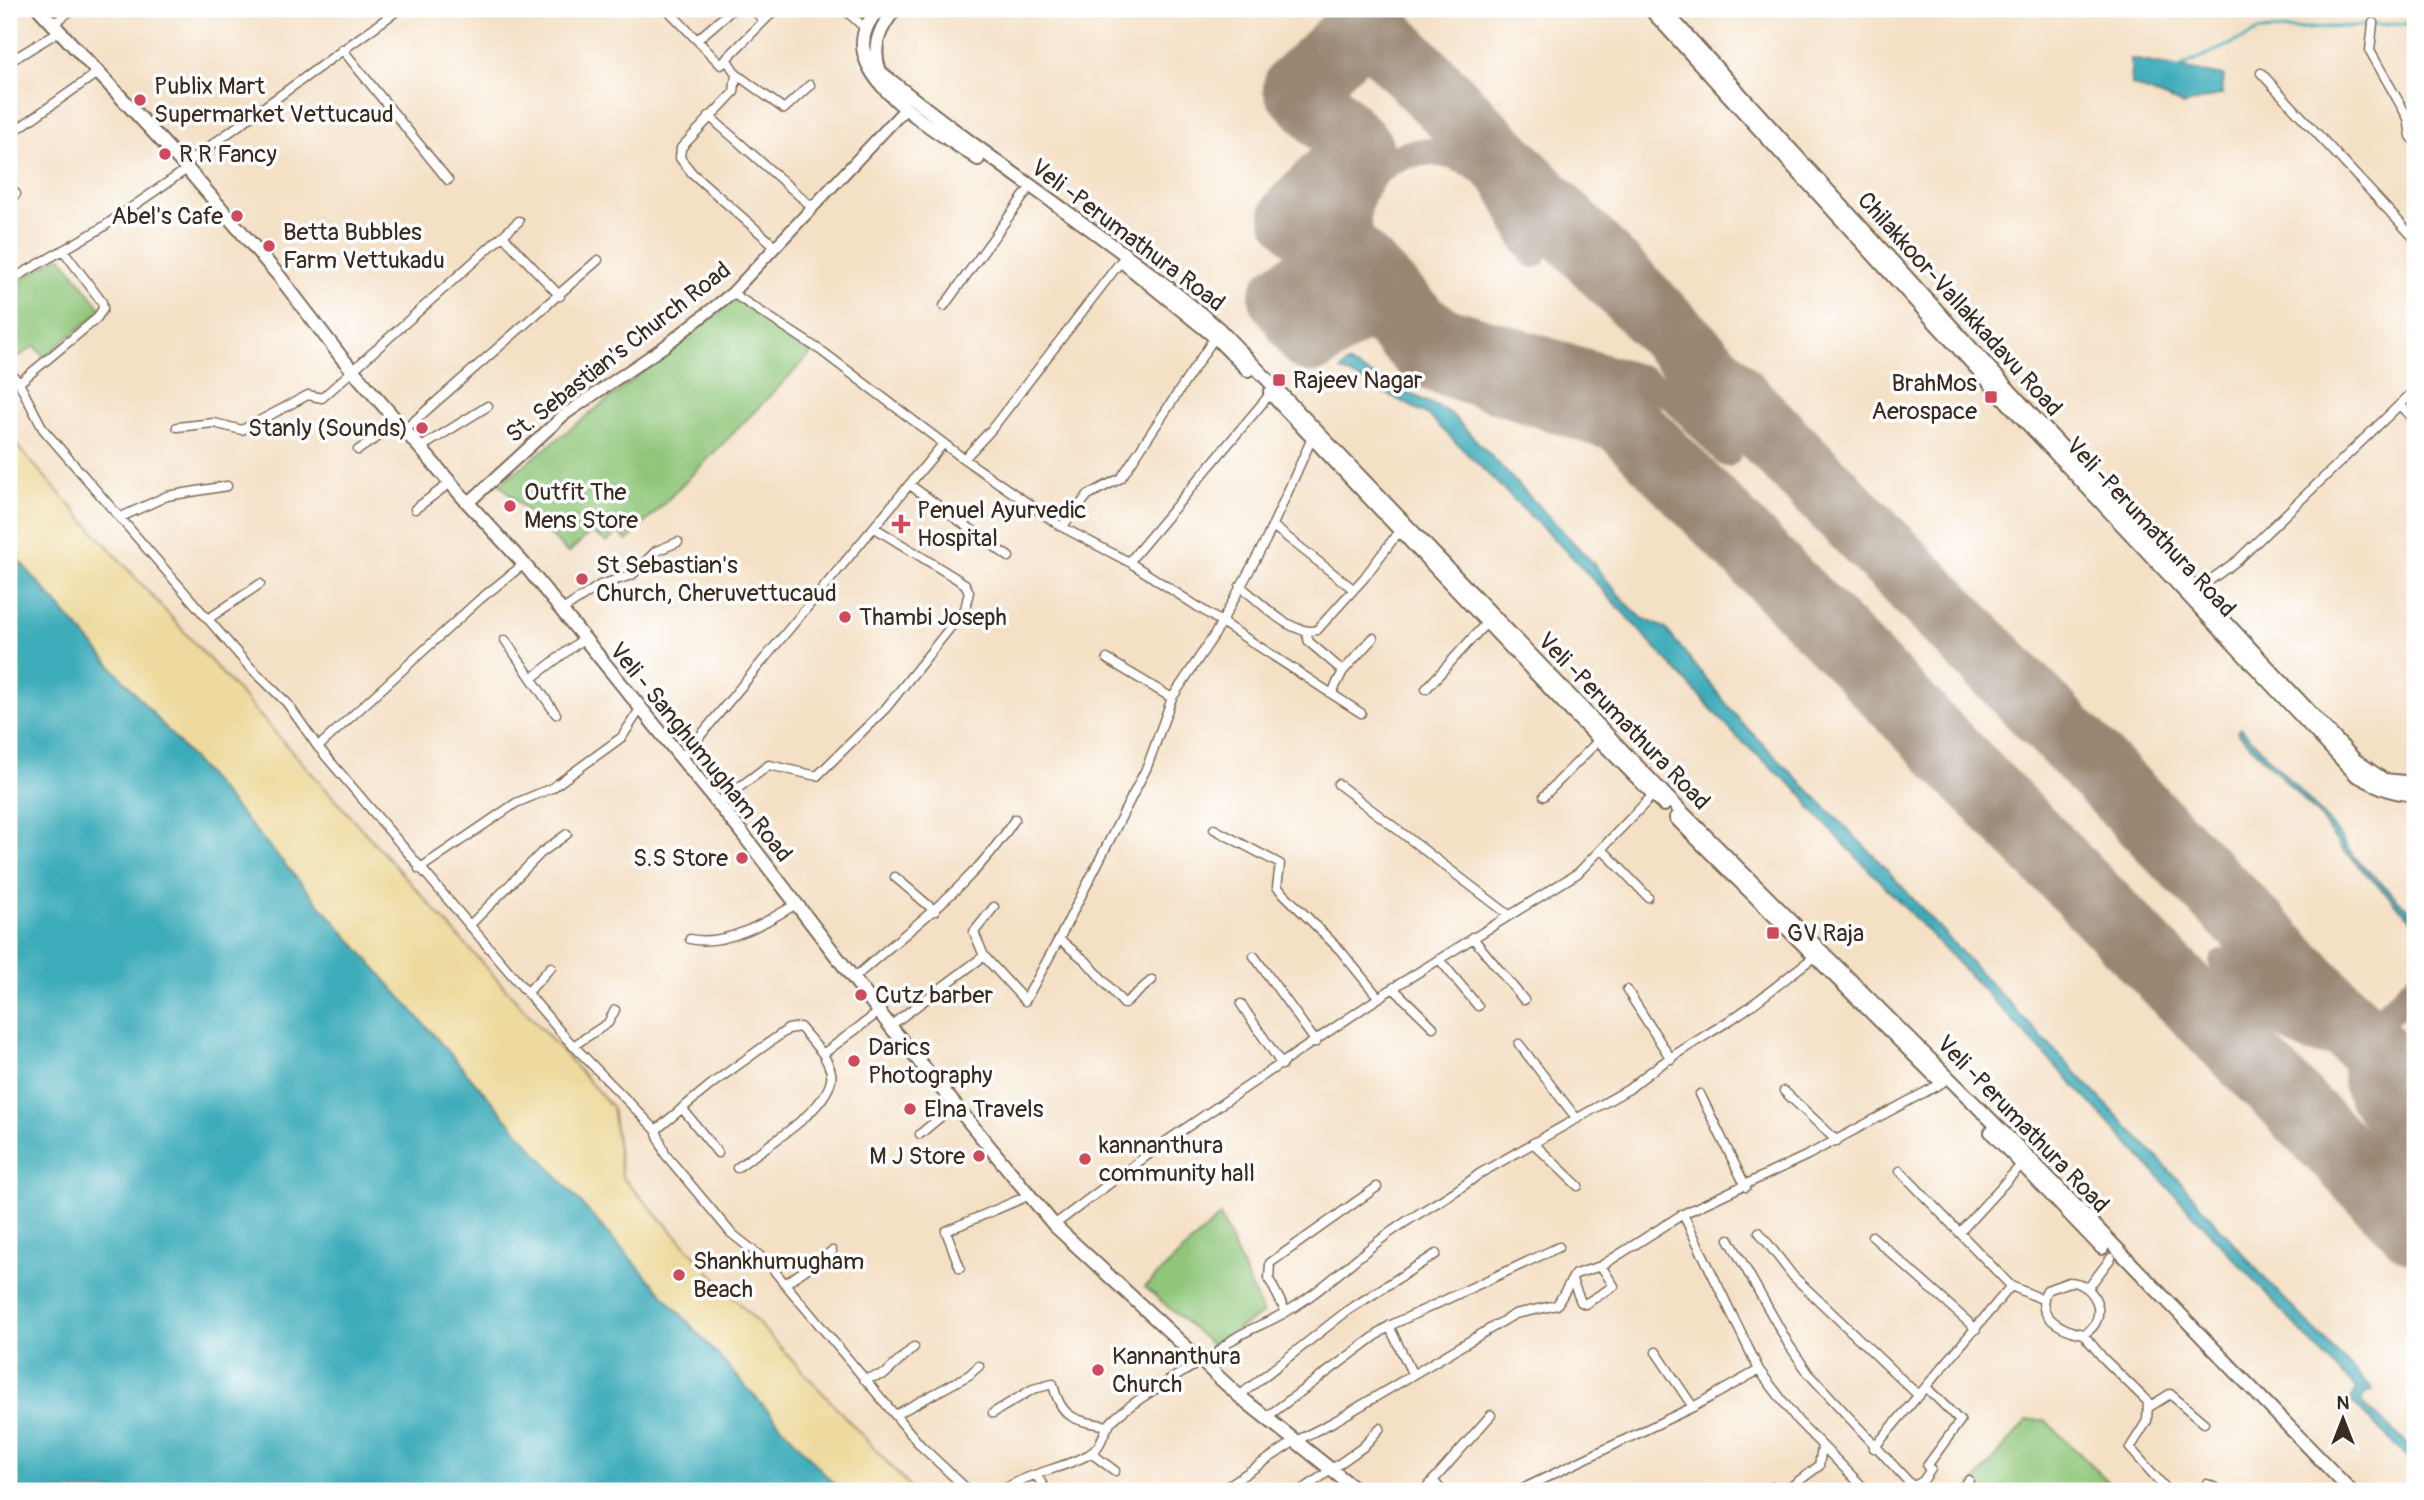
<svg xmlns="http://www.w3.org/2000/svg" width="2424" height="1500" font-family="Pangolin,sans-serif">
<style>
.green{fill:#8fc679;stroke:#65784c;stroke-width:2}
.sand{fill:#eeda9e;stroke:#94825e;stroke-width:2}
.water{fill:#3dacba;stroke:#3c6b6c;stroke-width:2}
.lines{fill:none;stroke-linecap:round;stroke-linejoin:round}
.stream{stroke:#3dacba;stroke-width:3.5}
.taxiway{stroke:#988572;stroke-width:28}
.runway{stroke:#988572;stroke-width:70}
.minor-casing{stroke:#7c6a58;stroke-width:11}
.tertiary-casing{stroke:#7c6a58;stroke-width:14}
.secondary-casing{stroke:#7c6a58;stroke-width:16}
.minor{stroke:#fff;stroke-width:8}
.tertiary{stroke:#fff;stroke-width:10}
.secondary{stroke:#fff;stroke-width:12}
.rail{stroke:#3b2a1e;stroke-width:3.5;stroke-dasharray:10 5;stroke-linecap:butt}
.poi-dot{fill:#d1495b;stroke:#fff;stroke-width:2.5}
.labels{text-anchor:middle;stroke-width:7;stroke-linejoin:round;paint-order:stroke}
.poi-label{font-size:24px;fill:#3b2a1e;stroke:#fff;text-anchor:start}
.street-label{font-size:24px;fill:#3b2a1e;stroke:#fff}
</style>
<rect width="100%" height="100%" fill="#fff"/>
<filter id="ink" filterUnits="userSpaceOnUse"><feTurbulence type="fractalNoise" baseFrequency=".0143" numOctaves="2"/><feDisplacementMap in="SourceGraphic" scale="14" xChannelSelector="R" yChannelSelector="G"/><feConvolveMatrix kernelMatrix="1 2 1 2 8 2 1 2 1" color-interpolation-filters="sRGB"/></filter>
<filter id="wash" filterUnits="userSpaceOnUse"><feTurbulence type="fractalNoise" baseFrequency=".00686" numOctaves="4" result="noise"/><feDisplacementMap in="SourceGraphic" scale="28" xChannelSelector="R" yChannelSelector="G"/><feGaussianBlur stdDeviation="1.57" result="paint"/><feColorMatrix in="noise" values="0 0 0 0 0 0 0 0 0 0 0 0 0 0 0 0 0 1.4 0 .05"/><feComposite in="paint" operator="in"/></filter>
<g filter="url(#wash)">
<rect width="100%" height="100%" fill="#f4e0c5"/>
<!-- green -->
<path class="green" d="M 61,256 L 102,310 L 44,357 L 35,346 L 9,363 L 9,287 Z
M 736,299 L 812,353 L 627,541 L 619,532 L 607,542 L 591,532 L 568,553 L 500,484 Z
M 1220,1216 L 1263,1314 L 1211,1344 L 1145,1287 Z
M 2027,1420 L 2045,1420 L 2118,1491 L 1967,1491 Z"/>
<!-- sand -->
<path class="sand" d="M 9,437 L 612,1107 L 622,1177 L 914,1491 L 840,1491 L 585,1208 L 9,549 Z"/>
<!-- water -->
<path class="water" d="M 2131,59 L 2224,76 L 2222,94 L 2184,105 L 2132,85 Z
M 1347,363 L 1450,413 L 1589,559 L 1624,601 L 1642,618 L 1665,628 L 1741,722 L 1875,857 L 1983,976 L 2174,1175 L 2266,1280 L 2373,1390 L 2365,1394 L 2362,1403 L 2415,1451 L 2415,1465 L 2351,1401 L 2357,1388 L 2330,1363 L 2086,1098 L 1811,809 L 1804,796 L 1737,737 L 1576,561 L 1428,415 L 1341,370 Z
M 9,549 L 585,1208 L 840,1491 L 9,1491 Z
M 2241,728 L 2330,823 L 2355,858 L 2415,916 L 2415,923 L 2342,849 L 2318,815 L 2237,731 Z"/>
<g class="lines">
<!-- stream -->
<path class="stream" d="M 2177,69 L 2259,31 L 2415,23"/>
<!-- taxiway -->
<path class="taxiway" d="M 1534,254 C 1510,226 1509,187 1475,166 C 1435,141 1380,149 1361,196 C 1356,209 1355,225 1362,238 L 1430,308 L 1448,321 L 1644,380 L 1673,397 L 1727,453
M 2223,963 C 2270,1011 2310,1077 2381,1020 C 2327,1082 2372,1116 2415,1161
M 2381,1020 L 2415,987"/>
<!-- runway -->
<path class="runway" d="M 2415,1093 L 1367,22 L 1298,87 L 1359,150 L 1295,215 L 1338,261 L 1284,297 L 1312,338 L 1372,296 L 1429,355 L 1623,419 L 2415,1229"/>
</g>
</g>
<g filter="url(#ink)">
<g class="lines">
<!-- minor casing -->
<g class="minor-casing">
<path id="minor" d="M 667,9 L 721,65 L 727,60 L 736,74 L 734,92 L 681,148 L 680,158 L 692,173 L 775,246
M 752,9 L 764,20
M 844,9 L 866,29
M 2373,23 L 2370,51 L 2408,118 L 2411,136 L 2415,142
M 52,25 L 73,9
M 697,40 L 733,9
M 342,49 L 448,180
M 724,61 L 776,9
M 9,62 L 58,32
M 2261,73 L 2415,239
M 736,74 L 784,109 L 810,85
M 709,116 L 812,207
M 9,135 L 97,73
M 184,165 L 394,13
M 9,186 L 16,194
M 503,236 L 560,296
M 9,281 L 100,229 L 187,169
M 732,293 L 823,352 L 964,459 L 991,430 L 1121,261
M 944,306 L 1026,193
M 9,371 L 19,383 L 43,429 L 246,663 L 287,703 L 318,747 L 564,1036 L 656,1130
M 19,383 L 96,319 L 103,309 L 102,302 L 63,250
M 2400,404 L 2415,421
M 177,427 L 214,423 L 242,430 L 308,395 L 322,398 L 519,221
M 404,430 L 598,260
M 420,448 L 488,406
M 358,450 L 399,423
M 964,459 L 1062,527 L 1129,562 L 1361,713
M 910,485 L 1009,557
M 415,509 L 450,483
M 121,517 L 167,496 L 227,486
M 1273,526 L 1353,589
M 1062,527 L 1088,495 L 1121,478 L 1215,337
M 1129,562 L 1271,393
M 1240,586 C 1260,601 1291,637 1317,630 L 1364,578 L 1400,530
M 2195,591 L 2238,560 L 2415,390
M 561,611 L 600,585 L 632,575 L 656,551 L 678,542
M 208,619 L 260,584
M 1306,633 L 1309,642 L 1343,671
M 505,640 L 556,714
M 1107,659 L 1172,698
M 532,678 L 583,639
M 1426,689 L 1487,622
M 1332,693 L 1343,671 L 1373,638
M 318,747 L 479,600 L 524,564
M 681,759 L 943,444
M 1338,784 L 1509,915
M 1544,796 L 1599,740
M 717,804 L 769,765 L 817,776 L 886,708 L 965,609 L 969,592 L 965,584 L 875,528
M 1214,829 L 1280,864 L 1277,887 L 1340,950 L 1379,998
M 1602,849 L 1648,897
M 419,869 L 516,803 L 552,788 L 622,737 L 640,709
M 895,877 L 935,911
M 469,926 L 541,853 L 567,834
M 1472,937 L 1524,1000
M 690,939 C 725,947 767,922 796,904
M 984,956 L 974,932 L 994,907
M 1254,956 L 1316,1042
M 1439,959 L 1478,1006
M 853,979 C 910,927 973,886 1015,819
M 1152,980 L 1124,1004 L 1086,961 L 1059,939 L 1147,767 L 1172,698 L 1215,634 L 1266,540 L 1312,438
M 1393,988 L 1433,1027
M 1627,990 L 1671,1059
M 527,993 L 551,967
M 1241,1004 L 1282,1065
M 879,1012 L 823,1054 L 800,1027 L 788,1029 L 713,1083 L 656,1130 L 665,1154 L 731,1233 L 765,1260 L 921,1446 L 969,1491
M 890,1026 L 984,956 L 1025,1001 L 1059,939
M 1519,1044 L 1577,1119
M 573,1046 L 608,1023 L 615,1010
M 1784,1091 L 1837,1141
M 1700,1094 L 1746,1187
M 682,1108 L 718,1153
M 920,1134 L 955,1105
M 1533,1143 L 1578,1186
M 737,1168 C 763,1148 825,1112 831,1080 C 833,1071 827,1062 823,1054
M 1900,1171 L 2011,1286 L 2042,1299
M 1054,1225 L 1165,1142 L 1393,988 L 1578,873 L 1653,795
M 1759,1232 L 1793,1276 L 1919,1396
M 1960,1232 L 2022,1164
M 1872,1236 L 1976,1329
M 1729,1239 L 1789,1345 L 1809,1374 L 1917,1491
M 960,1268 L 946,1231 L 1030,1195
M 1572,1280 L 1581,1302 L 1585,1304 L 1614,1286 L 1601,1266
M 2069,1282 C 2097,1282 2111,1321 2083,1334 C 2062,1330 2033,1316 2047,1290 Z
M 785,1284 L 832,1251
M 2089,1287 L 2111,1258
M 1286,1312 L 1269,1279 L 1270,1263 L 1377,1187
M 1389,1326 L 1412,1373
M 2083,1334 L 2103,1358 L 2148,1402 L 2147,1421 L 2130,1448 L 2168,1491
M 1656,1352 L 1693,1407
M 1208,1365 C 1230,1332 1254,1331 1286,1312 C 1327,1288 1359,1253 1398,1227 C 1425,1208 1454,1195 1479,1174 L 1629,1089 C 1659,1063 1694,1043 1727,1022 C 1758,1003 1785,978 1814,957
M 864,1379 L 885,1374 L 914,1347
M 1239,1396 L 1347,1311 L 1436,1254
M 2149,1407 L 2170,1394 L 2204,1423
M 993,1413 L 1033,1389 L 1053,1384 C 1061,1420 1077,1421 1109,1426
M 895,1415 L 969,1375 L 979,1366
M 1268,1416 L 1389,1326 L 1559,1247
M 1874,1448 L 2011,1286
M 1091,1453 L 1115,1471
M 1036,1475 L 1047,1491
M 1433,1480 L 1442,1491
M 1912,1487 L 1923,1481 L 1931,1469 L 1927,1466 L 1960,1421 L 1926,1387
M 1001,1491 C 1030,1472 1059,1470 1088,1455 C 1104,1446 1101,1433 1112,1421 C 1132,1401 1176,1377 1201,1361
M 1220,1491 L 1292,1443 L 1335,1421 L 1515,1314 L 1557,1305 L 1575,1274 L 1601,1266 L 1683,1214
M 1301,1491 L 1363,1447 L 1380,1428
M 1424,1491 L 1491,1415
M 1518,1491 L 1693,1407 L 1759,1370
M 1761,1491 L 1771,1487 L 1779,1491
M 1785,1491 L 1819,1466 L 1822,1447
M 1867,1491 L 1798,1421 L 1759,1370 L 1683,1214 L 1808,1155 L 1942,1083
M 1960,1491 L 1969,1480
M 2198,1491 L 2207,1484 L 2222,1491"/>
</g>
<!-- tertiary casing -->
<g class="tertiary-casing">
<path id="tertiary" d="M 468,503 L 564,415 L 665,346 L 732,293 L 906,108"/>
</g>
<!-- secondary casing -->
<g class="secondary-casing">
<path id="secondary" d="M 39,9 L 184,165 L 279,276 L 342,358 L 468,503 L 524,564 L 742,833 L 890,1026 L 1054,1225 L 1239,1396 L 1358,1491
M 879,9 C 821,69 937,130 978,159
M 895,9 C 879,29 871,47 880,72 C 989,162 1110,236 1218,328 L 1667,797 L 2042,1171 L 2351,1491
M 1650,9 L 2009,404 L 2356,775 C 2375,785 2394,795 2415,794
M 1663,9 L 2034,417 L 2355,760 L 2384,780 L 2415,783
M 1124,263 L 1215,337 L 1248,370
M 1270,393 L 1571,711 L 1664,805
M 1676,818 L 1936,1077
M 1991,1132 L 2102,1248"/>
</g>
<!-- minor -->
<use href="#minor" class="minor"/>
<!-- tertiary -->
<use href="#tertiary" class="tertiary"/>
<!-- secondary -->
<use href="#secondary" class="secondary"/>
<!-- rail -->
<path class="rail" d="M 2133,9 L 2289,14 L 2379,9"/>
</g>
</g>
<!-- markers -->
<g class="poi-dot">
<circle cx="140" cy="100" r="7"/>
<circle cx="165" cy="154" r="7"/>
<circle cx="237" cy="216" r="7"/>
<circle cx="269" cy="246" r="7"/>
<rect x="1272" y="373" width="14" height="14" rx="3.5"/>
<rect x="1984" y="390" width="14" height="14" rx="3.5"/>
<circle cx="422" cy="428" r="7"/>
<circle cx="510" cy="506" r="7"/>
<path d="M897.5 513.5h7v7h7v7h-7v7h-7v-7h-7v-7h7z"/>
<circle cx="582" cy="579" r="7"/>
<circle cx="845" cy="617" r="7"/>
<circle cx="742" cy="858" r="7"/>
<rect x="1766" y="926" width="14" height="14" rx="3.5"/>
<circle cx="861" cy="995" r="7"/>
<circle cx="854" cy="1061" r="7"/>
<circle cx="910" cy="1109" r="7"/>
<circle cx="979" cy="1156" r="7"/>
<circle cx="1085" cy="1159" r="7"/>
<circle cx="679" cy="1275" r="7"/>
<circle cx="1098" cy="1370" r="7"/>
</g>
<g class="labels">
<!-- poi labels -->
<g class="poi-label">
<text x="154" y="94">Publix Mart<tspan x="154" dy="28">Supermarket Vettucaud</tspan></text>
<text x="179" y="162">R R Fancy</text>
<text x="223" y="224" text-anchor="end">Abel's Cafe</text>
<text x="283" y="240">Betta Bubbles<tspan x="283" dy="28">Farm Vettukadu</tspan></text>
<text x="1293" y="388">Rajeev Nagar</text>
<text x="1977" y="391" text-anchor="end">BrahMos<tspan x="1977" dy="28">Aerospace</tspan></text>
<text x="408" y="436" text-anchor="end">Stanly (Sounds)</text>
<text x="524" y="500">Outfit The<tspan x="524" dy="28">Mens Store</tspan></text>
<text x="917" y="518">Penuel Ayurvedic<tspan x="917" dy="28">Hospital</tspan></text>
<text x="596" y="573">St Sebastian's<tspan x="596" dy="28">Church, Cheruvettucaud</tspan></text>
<text x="859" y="625">Thambi Joseph</text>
<text x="728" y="866" text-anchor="end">S.S Store</text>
<text x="1787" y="941">GV Raja</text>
<text x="875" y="1003">Cutz barber</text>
<text x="868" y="1055">Darics<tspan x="868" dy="28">Photography</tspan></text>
<text x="924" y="1117">Elna Travels</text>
<text x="1099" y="1153">kannanthura<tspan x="1099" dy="28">community hall</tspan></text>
<text x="965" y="1164" text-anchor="end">M J Store</text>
<text x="693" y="1269">Shankhumugham<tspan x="693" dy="28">Beach</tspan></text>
<text x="1112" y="1364">Kannanthura<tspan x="1112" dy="28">Church</tspan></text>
</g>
<!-- street labels -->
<g class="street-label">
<text transform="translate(1128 235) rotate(37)" y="8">Veli -Perumathura Road</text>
<text transform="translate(1960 304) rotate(48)" y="8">Chilakkoor-Vallakkadavu Road</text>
<text transform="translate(618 352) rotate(-38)" y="8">St. Sebastian's Church Road</text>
<text transform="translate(2151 527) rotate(47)" y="8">Veli -Perumathura Road</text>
<text transform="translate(1624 721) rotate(46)" y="8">Veli -Perumathura Road</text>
<text transform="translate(701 752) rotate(51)" y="8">Veli - Sanghumugham Road</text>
<text transform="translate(2023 1124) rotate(46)" y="8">Veli -Perumathura Road</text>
</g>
</g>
<!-- margin -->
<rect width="2424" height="1500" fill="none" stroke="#fff" stroke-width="35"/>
<!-- north arrow -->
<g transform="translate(2343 1419)" stroke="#ffffff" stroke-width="5" paint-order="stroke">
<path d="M0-5L12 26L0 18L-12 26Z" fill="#3b2a1e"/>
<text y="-10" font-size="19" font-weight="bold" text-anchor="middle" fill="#3b2a1e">N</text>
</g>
</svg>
